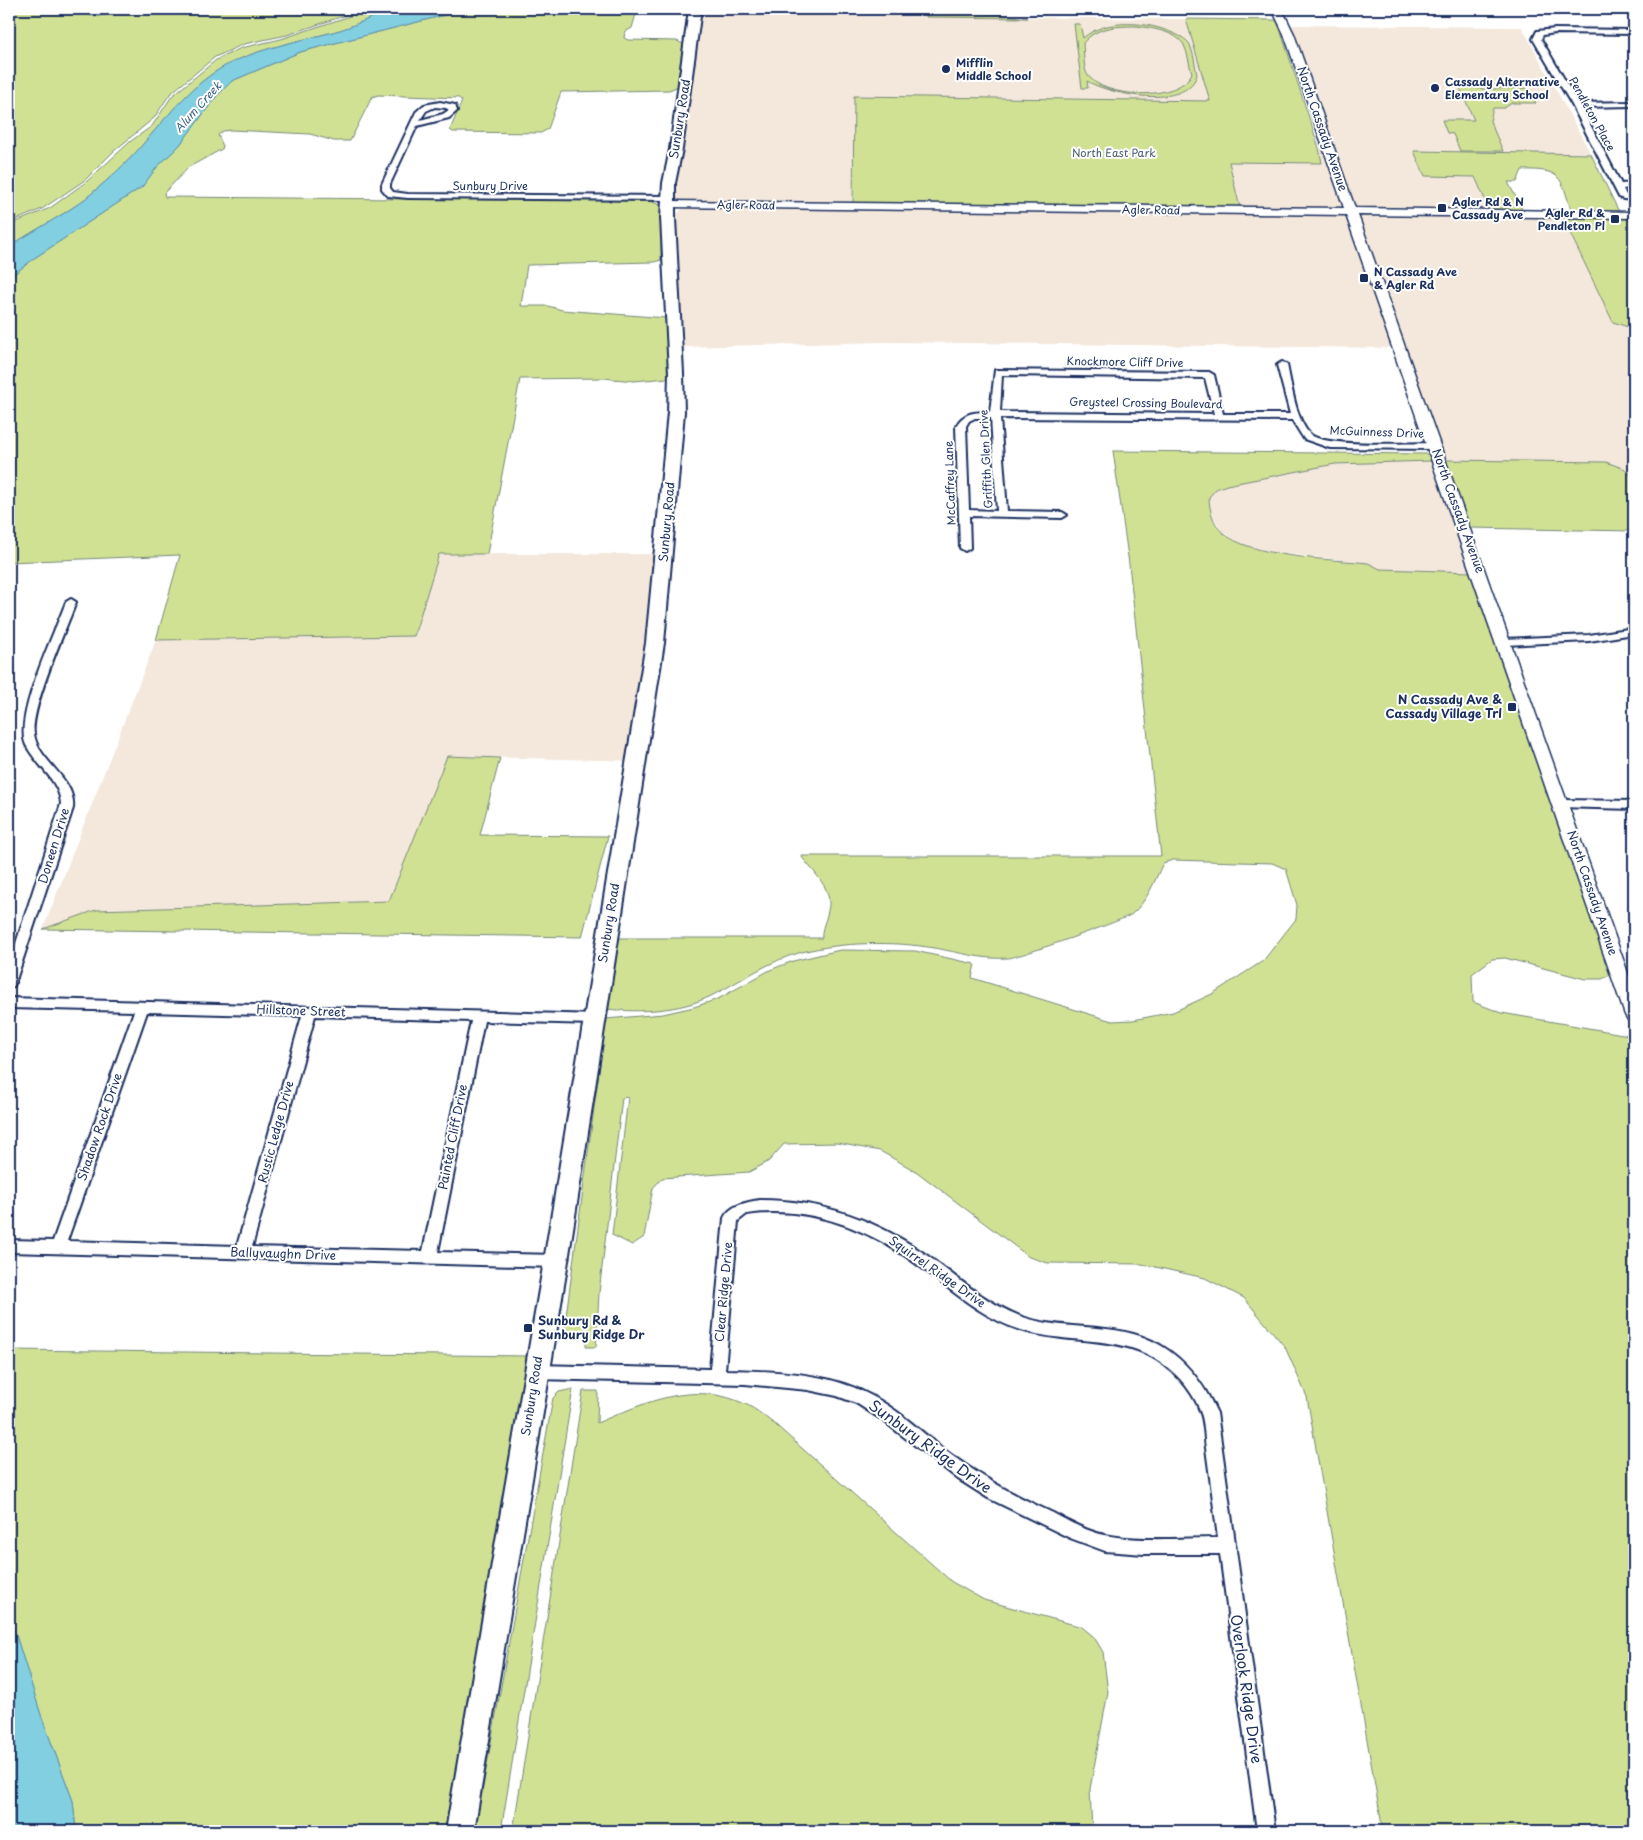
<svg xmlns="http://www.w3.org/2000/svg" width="1643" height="1840" font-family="'Playpen Sans',sans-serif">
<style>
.built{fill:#f4e8dc}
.green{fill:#d1e194;stroke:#768879;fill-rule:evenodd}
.water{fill:#82cfe1;stroke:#598fad}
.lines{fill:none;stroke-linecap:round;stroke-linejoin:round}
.street-casing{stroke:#1b2f5e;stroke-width:4}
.secondary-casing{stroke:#1b2f5e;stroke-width:3}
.primary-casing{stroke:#1b2f5e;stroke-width:4}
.street{fill:#fff;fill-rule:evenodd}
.secondary{fill:#fff;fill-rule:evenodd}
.primary{fill:#fff;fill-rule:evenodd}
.poi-dot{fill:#1b2f5e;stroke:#fff;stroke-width:2}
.labels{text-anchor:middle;stroke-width:4;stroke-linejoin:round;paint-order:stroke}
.far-poi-label{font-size:11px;font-weight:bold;fill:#1b2f5e;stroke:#fff;text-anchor:start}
.far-water-label{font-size:11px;font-style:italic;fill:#3a5f85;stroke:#fff}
.far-street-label{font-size:11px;fill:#1b2f5e;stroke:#fff}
.far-park-label{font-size:11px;fill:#485c6c;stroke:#fff}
.street-label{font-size:12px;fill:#1b2f5e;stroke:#fff}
.poi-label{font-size:12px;font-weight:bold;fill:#1b2f5e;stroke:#fff;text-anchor:end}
.near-street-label{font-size:15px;fill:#1b2f5e;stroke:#fff}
</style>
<rect width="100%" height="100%" fill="#fff"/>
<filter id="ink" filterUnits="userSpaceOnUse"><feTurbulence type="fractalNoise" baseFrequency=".02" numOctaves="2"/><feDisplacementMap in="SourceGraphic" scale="10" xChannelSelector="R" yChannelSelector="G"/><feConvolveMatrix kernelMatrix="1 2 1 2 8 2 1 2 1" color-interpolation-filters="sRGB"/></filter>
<g filter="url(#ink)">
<!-- built -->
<path class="built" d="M 699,14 L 1186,19 L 1210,101 L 854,96 L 852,208 L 1240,208 L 1229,162 L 1321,163 L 1319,148 L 1336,149 L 1292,25 L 1522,27 L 1591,154 L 1414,151 L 1426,176 L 1475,177 L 1490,211 L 1562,212 L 1569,231 L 1613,322 L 1634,329 L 1634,478 L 1632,475 L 1444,460 L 1471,572 L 1380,569 L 1368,563 L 1270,552 L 1241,544 L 1222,531 L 1209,510 L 1208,497 L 1216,489 L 1227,485 L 1335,464 L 1430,461 L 1393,348 L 884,342 L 684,347 L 675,216 L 682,209 L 686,207 L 669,202 Z
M 439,554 L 664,554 L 640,761 L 447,756 L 389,901 L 96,910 L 43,929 L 156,640 L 414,636 Z"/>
<!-- green -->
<path class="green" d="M 9,9 L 48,9 L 98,16 L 113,12 L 117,9 L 364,9 L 287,35 L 244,44 L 215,57 L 170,94 L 154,118 L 114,151 L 85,180 L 42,209 L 9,223 Z
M 371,9 L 397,9 C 377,14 359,24 340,30 C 299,42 248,49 212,74 C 185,93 165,119 143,144 C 130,160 113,175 97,189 C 70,213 38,227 9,247 L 9,225 L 50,208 L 86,182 L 131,141 L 152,126 L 172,96 L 216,60 L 241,48 L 281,39 Z
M 461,9 L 636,14 L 632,28 L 625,32 L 624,38 L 628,40 L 677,41 L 683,44 L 677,87 L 669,90 L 561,92 L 548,129 L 541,133 L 453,132 L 450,130 L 462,101 L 459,98 L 378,95 L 372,97 L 350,141 L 334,141 L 310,134 L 231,130 L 223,131 L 218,135 L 223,146 L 222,149 L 189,167 L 164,193 L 165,197 L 649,201 L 661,205 L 661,260 L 654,262 L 527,265 L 521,306 L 548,306 L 562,310 L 667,318 L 670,347 L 668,378 L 634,381 L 604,378 L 520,379 L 487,554 L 439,554 L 414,636 L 156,640 L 180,555 L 9,562 L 9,278 L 36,257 L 142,187 L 157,167 L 179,146 L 216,97 L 232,81 L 300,52 L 449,14 Z
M 934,9 L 951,9 L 1028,18 L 926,17 L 927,12 Z
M 1186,19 L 1277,20 L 1319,148 L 1322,163 L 1229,162 L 1240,208 L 853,203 L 854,96 L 1210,101 Z
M 1074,24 L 1080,24 L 1083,38 C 1106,18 1148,21 1175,34 C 1180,36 1188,40 1190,45 C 1194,54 1195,66 1197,75 C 1186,110 1110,95 1087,81 L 1088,88 L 1082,88 ZM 1136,26 C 1150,28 1176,31 1184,45 C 1188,53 1189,65 1192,73 C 1180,102 1102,99 1087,74 C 1083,66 1084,52 1083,43 C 1096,27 1116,26 1136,26 Z
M 1459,86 L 1484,89 L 1527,88 L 1536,103 L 1512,103 L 1504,108 L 1493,108 L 1490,121 L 1503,151 L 1460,151 L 1453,134 L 1447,133 L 1442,120 L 1474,120 Z
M 1414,151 L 1591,154 L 1619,212 L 1571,211 C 1561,176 1561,169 1522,170 L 1517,182 L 1508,182 L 1523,211 L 1490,211 L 1475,177 L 1425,176 Z
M 1564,218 L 1634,219 L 1634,329 L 1613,322 L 1569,231 Z
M 1113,451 L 1429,454 L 1431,461 L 1335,464 L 1227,485 L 1216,489 L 1209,497 C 1209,509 1213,523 1222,532 C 1250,558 1331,559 1368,563 L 1380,569 L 1471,572 L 1612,974 L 1602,979 L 1585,979 L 1505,958 L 1492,959 L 1472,974 L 1473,1002 L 1502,1013 L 1634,1036 L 1634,1831 L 1383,1831 L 1307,1397 L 1285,1347 L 1244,1298 L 1205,1278 L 1142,1264 L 1048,1263 L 1029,1257 L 917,1172 L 880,1151 L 837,1143 L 784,1144 L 769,1161 L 749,1172 L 662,1178 L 653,1188 L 644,1237 L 632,1245 L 612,1235 L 628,1097 L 622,1098 L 599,1293 L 596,1347 L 586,1347 L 586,1340 L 583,1335 L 564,1331 L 606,1019 L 663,1014 L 694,1007 L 718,999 L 770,970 L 793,961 L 840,950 L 915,951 L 975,964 L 972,978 L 1112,1021 L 1133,1020 L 1173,1012 L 1212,994 L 1263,961 L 1296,919 L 1297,905 L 1286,869 L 1272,863 L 1173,860 L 1163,863 C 1154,882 1148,900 1132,914 C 1127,919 1017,958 1008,958 C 982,960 959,952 934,948 C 894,941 842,942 802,952 C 770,960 741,981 711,996 C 680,1011 640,1013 607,1009 L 618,938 L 822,938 C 821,929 826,921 828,911 C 834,889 813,872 801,856 L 1161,856 L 1129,564 Z
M 1443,460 L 1606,462 L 1625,469 L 1634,478 L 1634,531 L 1469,528 Z
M 447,756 L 500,758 L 480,835 L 608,836 L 582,937 L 43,929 L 96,910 L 389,901 Z
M 9,1350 L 530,1356 L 448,1831 L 76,1831 L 73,1801 L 41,1715 L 9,1613 Z
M 573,1389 L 501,1831 L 475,1831 L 553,1398 L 559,1392 Z
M 583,1391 L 598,1391 L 597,1423 C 646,1402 693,1380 745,1404 C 757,1409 767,1419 777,1426 L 952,1582 L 984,1600 L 1082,1627 L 1094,1637 L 1103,1652 L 1108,1692 L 1090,1789 L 1092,1831 L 513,1831 Z"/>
<!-- water -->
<path class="water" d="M 48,9 L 117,9 L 106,15 L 98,16 Z
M 397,9 L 461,9 L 449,14 L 300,52 L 232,81 L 216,97 L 179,146 L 157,167 L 142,187 L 36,257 L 9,278 L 9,247 C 38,227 70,213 97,189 C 113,175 130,160 143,144 C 165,119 185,93 212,74 C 248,49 299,42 340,30 C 359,24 377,14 397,9 Z
M 9,1613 L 41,1715 L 73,1801 L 76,1831 L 9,1831 Z"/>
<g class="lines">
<!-- street casing -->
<g class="street-casing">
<path id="street" d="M 1555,29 L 1634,30 L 1634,34 L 1555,33 L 1543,35 L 1541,39 L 1578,103 L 1634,102 L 1634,106 L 1581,107 L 1621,184 L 1634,183 L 1634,187 L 1623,189 L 1626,195 L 1634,196 L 1634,200 L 1623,199 L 1619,197 L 1572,105 L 1533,39 L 1537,31 Z
M 440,102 L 455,105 L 457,111 L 449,118 L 417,126 L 390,184 L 390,188 L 393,192 L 408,194 L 669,196 L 673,198 L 669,200 L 408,198 L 388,196 L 382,189 L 382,184 L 416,112 L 424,105 ZM 435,107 L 446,108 L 449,110 L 443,114 L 420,120 L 426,111 Z
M 1282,362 L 1287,365 C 1291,383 1296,421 1310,434 C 1324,448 1412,443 1435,443 L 1440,446 L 1435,449 L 1330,448 L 1304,439 L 1292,420 L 1000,418 L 1007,511 L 1062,512 L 1067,515 L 1062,518 L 969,516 L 970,548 L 965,551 L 960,548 L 956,426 C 964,412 975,412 990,412 L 995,370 L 1209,372 L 1214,375 L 1223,414 L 1290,414 L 1277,365 ZM 1002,375 L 1205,378 L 1214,414 L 1000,412 ZM 975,418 L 991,418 L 997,511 L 969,510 L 966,426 L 969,421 Z
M 71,599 L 76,602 C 66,629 30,709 34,734 C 38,762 76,778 73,808 L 15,983 L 14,986 L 9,988 L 9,965 L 61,804 C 60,781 36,765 26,745 C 13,718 55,632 66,602 Z
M 1634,628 L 1634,634 L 1589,641 L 1504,645 L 1499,642 L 1504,639 L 1589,635 Z
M 1561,800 L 1634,801 L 1634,809 L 1557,807 L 1555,804 Z
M 9,998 L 599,1015 L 601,1019 L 599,1023 L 594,1024 L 484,1021 L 438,1252 L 556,1255 L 561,1257 L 563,1261 L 561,1265 L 556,1267 L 9,1252 L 9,1240 L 53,1241 L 134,1011 L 9,1008 ZM 147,1012 L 302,1016 L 237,1246 L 67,1241 ZM 315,1016 L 471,1021 L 423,1251 L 252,1247 Z
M 760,1200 C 824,1200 880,1221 932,1259 C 960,1280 987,1303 1020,1316 C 1065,1333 1118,1320 1160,1345 C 1187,1361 1204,1384 1217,1413 L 1275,1831 L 1257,1831 L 1220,1554 L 1144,1554 L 1105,1551 L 1070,1538 L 988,1498 L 958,1479 L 881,1419 L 856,1403 L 837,1396 L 808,1390 L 745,1384 L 536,1379 L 531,1377 L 528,1372 L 531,1367 L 536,1365 L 710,1369 L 724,1218 C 730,1205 747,1202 760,1200 ZM 754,1213 C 816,1207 873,1231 922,1268 C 954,1292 983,1318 1021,1330 C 1080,1348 1134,1329 1180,1379 C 1188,1388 1196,1399 1200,1411 C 1205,1422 1204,1436 1206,1448 C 1210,1478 1214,1508 1218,1538 C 1183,1538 1138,1542 1105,1535 C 1086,1531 1069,1522 1053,1513 C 1012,1494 979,1476 942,1448 C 918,1429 894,1406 866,1393 C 824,1372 771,1371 725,1370 L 738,1221 L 747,1214 Z"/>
</g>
<!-- secondary casing -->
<g class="secondary-casing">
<path id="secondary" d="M 1272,9 L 1282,9 L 1294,34 L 1355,208 L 1634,212 L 1634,218 L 1358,215 L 1634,990 L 1634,1022 L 1628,1020 L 1625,1015 L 1346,215 L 669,207 L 663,204 L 669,201 L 1344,208 L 1284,34 Z"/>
</g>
<!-- primary casing -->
<g class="primary-casing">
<path id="primary" d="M 689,9 L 701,9 L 682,149 L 675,183 L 675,218 L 683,373 L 684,412 L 664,643 L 568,1261 L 474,1831 L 446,1831 L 544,1261 L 646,643 L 668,412 L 669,373 L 661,218 L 663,183 L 670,149 Z"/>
</g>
<!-- street -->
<use href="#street" class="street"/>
<!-- secondary -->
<use href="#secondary" class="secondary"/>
<!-- primary -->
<use href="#primary" class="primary"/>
</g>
</g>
<!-- markers -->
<g class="poi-dot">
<circle cx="946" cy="69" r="5"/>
<circle cx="1435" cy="88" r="5"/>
<rect x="1437" y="203" width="10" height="10" rx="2.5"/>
<rect x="1610" y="214" width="10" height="10" rx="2.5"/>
<rect x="1359" y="273" width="10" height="10" rx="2.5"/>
<rect x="1507" y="702" width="10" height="10" rx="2.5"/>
<rect x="523" y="1323" width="10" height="10" rx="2.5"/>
</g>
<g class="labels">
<!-- far-poi labels -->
<g class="far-poi-label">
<text x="956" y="67">Mifflin<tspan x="956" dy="13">Middle School</tspan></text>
<text x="1445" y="86">Cassady Alternative<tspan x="1445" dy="13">Elementary School</tspan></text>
<text x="1452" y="206">Agler Rd &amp; N<tspan x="1452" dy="13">Cassady Ave</tspan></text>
<text x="1605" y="217" text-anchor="end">Agler Rd &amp;<tspan x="1605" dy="13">Pendleton Pl</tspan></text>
<text x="1374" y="276">N Cassady Ave<tspan x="1374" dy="13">&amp; Agler Rd</tspan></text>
</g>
<!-- far-water labels -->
<g class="far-water-label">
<text transform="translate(198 107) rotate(-48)" y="4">Alum Creek</text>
</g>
<!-- far-street labels -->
<g class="far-street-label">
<text transform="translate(1592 114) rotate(61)" y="4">Pendleton Place</text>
<text x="490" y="190">Sunbury Drive</text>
<text transform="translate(746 205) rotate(1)" y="4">Agler Road</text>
<text transform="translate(1151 210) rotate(1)" y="4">Agler Road</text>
<text transform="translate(1125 362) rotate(1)" y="4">Knockmore Cliff Drive</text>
<text transform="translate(1146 403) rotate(1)" y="4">Greysteel Crossing Boulevard</text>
<text transform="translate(1377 432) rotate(2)" y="4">McGuinness Drive</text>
<text transform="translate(986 459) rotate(-93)" y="4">Griffith Glen Drive</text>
<text transform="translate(950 483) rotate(-92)" y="4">McCaffrey Lane</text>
</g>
<!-- far-park labels -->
<g class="far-park-label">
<text x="1114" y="157">North East Park</text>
</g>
<!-- street labels -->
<g class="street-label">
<text transform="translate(680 119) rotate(-81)" y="4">Sunbury Road</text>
<text transform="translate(1322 129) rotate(71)" y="4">North Cassady Avenue</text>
<text transform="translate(1458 511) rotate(70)" y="4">North Cassady Avenue</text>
<text transform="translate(667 522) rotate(-85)" y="4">Sunbury Road</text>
<text transform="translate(54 846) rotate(-73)" y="4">Doneen Drive</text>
<text transform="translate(1592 893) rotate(71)" y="4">North Cassady Avenue</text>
<text transform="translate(609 923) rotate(-81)" y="4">Sunbury Road</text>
<text transform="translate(301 1011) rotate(2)" y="4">Hillstone Street</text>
<text transform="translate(100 1127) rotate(-71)" y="4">Shadow Rock Drive</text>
<text transform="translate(276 1132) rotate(-75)" y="4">Rustic Ledge Drive</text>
<text transform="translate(453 1137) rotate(-79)" y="4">Painted Cliff Drive</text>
<text transform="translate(283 1254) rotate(2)" y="4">Ballyvaughn Drive</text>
<text transform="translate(937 1272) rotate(35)" y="4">Squirrel Ridge Drive</text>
<text transform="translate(724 1292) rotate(-85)" y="4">Clear Ridge Drive</text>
<text transform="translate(532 1396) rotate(-81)" y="4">Sunbury Road</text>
</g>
<!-- poi labels -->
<g class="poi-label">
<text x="1502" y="704">N Cassady Ave &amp;<tspan x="1502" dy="14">Cassady Village Trl</tspan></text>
<text x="538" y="1325" text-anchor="start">Sunbury Rd &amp;<tspan x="538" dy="14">Sunbury Ridge Dr</tspan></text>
</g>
<!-- near-street labels -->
<g class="near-street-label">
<text transform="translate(930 1447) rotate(36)" y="5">Sunbury Ridge Drive</text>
<text transform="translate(1246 1689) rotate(82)" y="5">Overlook Ridge Drive</text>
</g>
</g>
<!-- margin -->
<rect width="1643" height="1840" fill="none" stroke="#fff" stroke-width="30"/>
<rect x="15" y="15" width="1613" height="1810" fill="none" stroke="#1b2f5e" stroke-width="2" filter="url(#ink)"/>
</svg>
